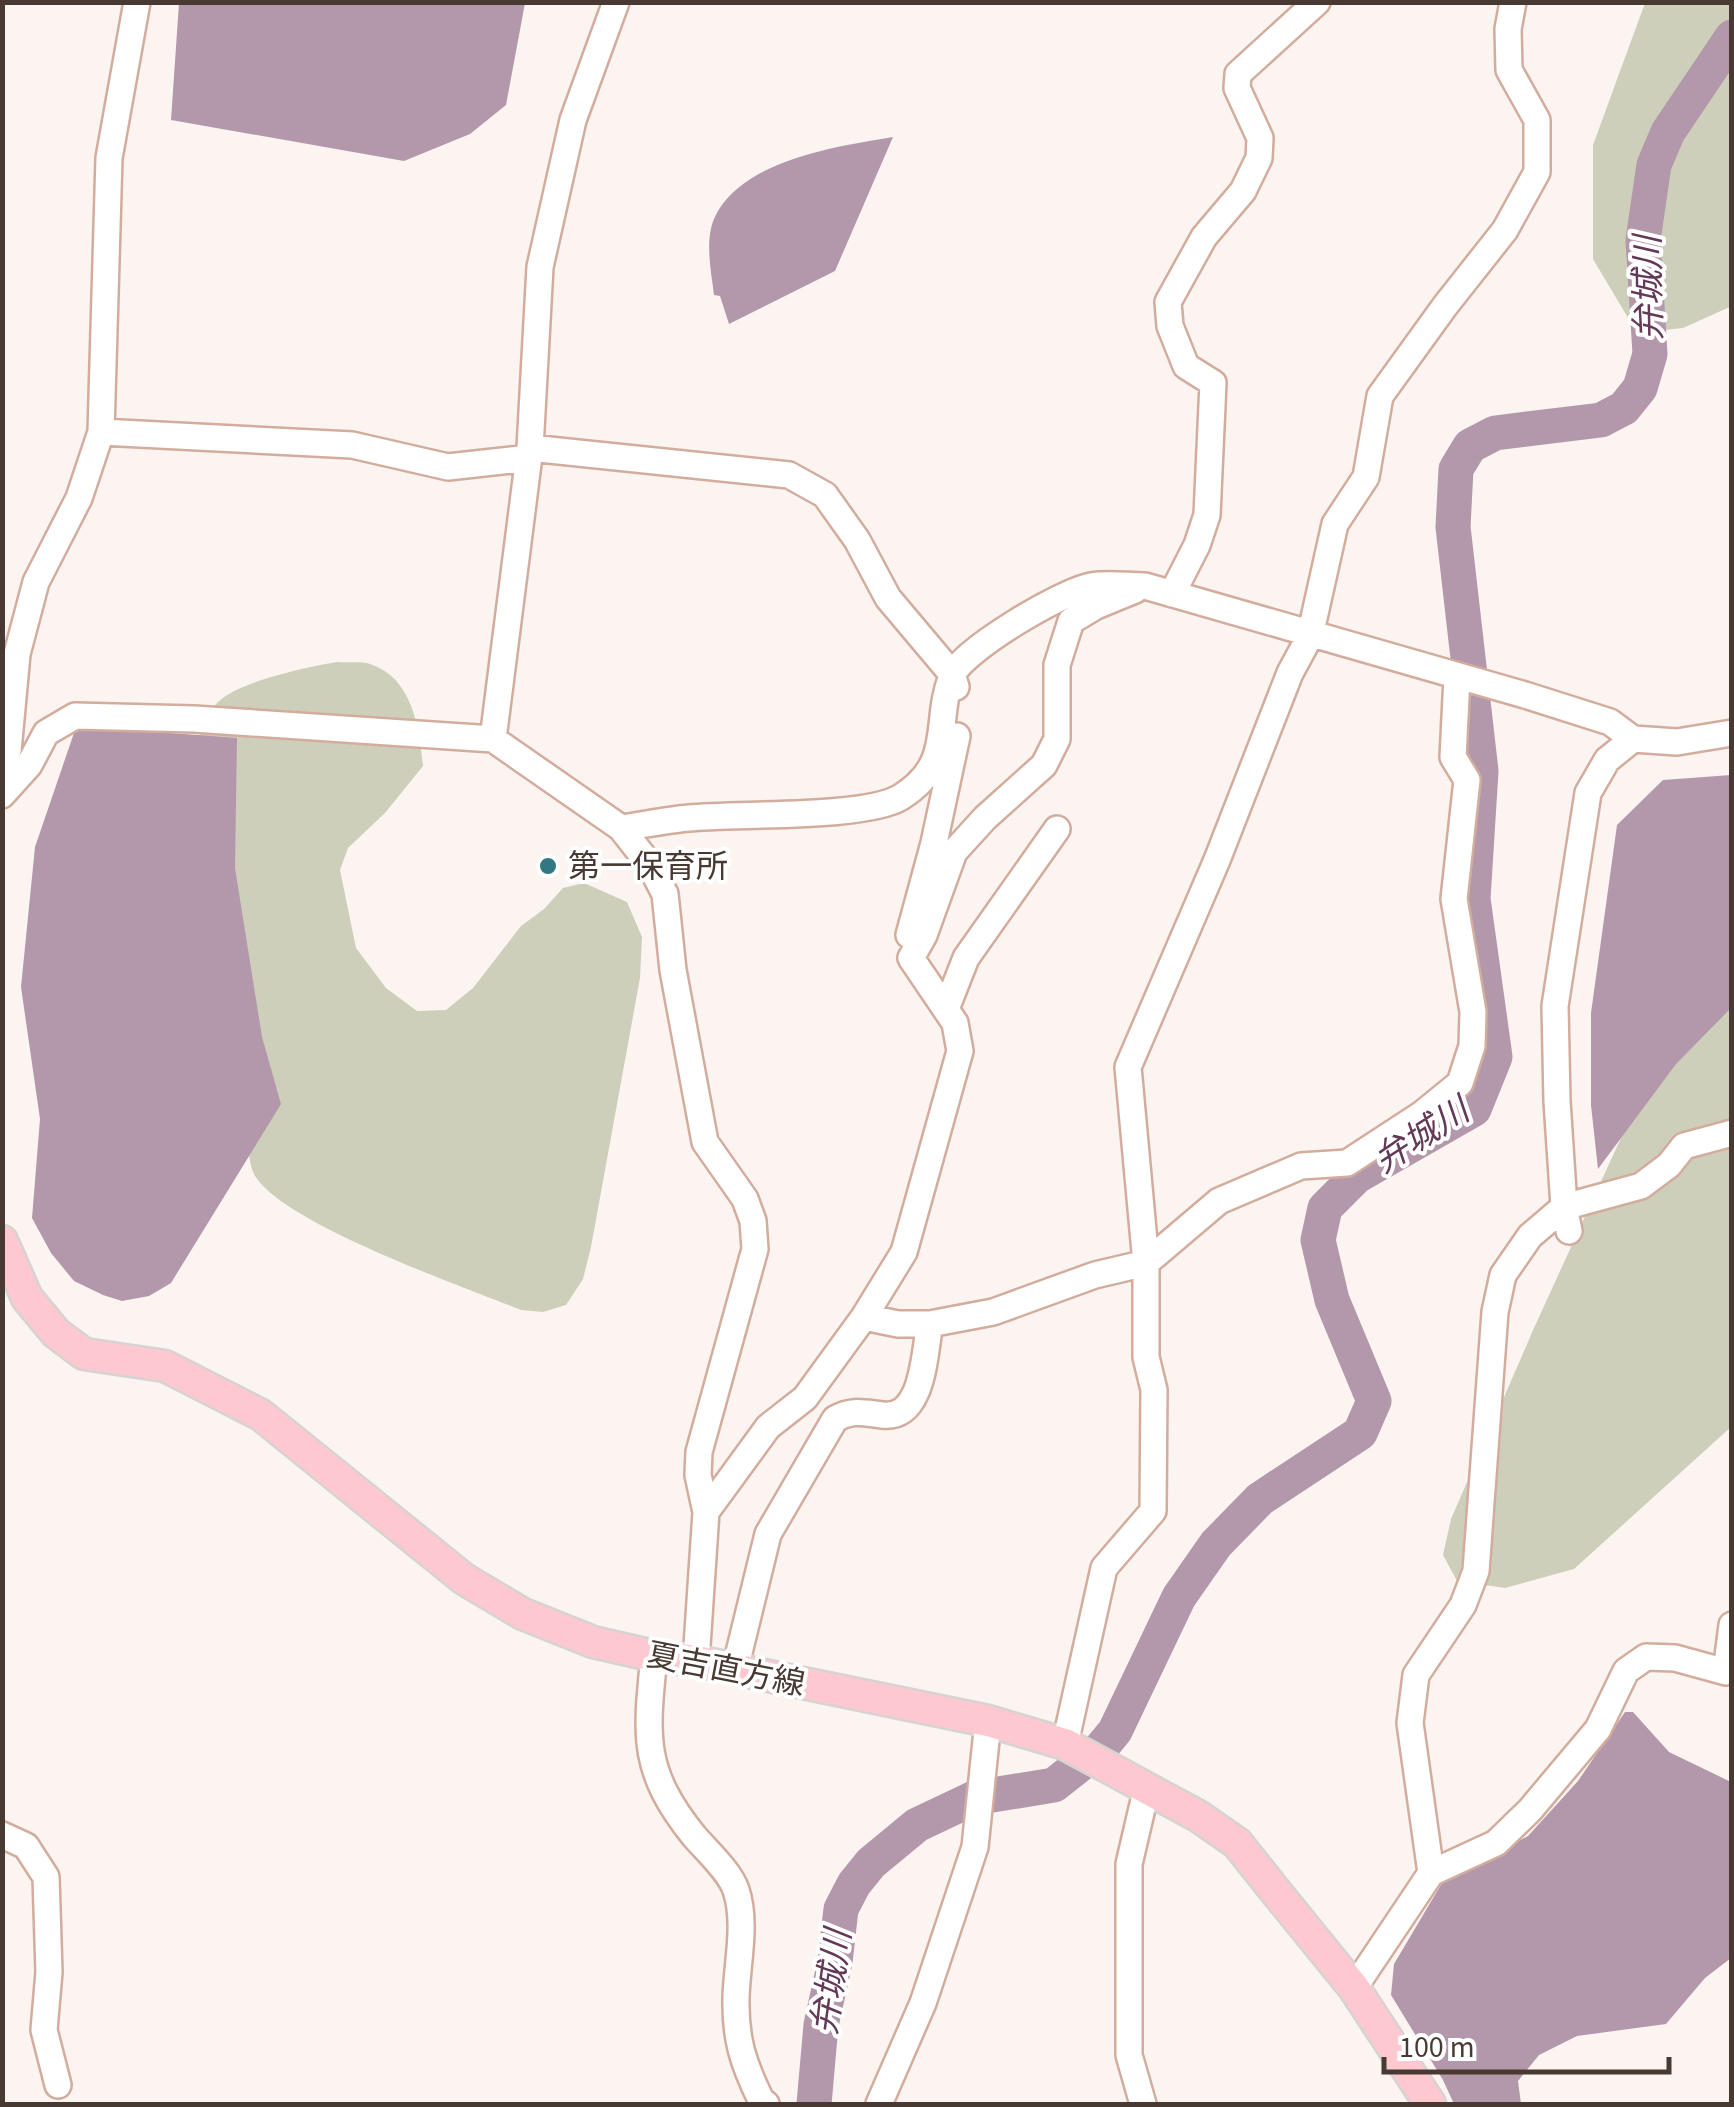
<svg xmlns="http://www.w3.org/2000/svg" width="1734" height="2107" font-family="'Source Sans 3','Noto Sans JP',sans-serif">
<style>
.green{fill:#cecfba}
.water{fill:#b397ab}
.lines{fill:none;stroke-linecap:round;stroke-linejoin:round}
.river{stroke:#b397ab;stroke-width:35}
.minor-casing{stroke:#d2ad9e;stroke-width:30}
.major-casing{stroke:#d7d3d2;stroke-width:35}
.minor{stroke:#fff;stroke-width:25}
.major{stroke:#fec8d0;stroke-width:30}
.poi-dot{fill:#317882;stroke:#fff;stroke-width:4}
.labels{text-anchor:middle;stroke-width:8;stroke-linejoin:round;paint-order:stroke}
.poi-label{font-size:32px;fill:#483933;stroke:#fff;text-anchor:start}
.street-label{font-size:32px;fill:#483933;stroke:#fff}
.water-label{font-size:35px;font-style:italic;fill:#633958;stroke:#fff}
</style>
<rect width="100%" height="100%" fill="#fcf4f1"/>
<!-- green -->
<path class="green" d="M 1645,3 L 1731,3 L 1732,306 L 1683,328 L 1637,333 L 1593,259 L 1593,145 Z
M 337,662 C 347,663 361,661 370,664 C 413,678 419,728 423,766 L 385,813 L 348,848 L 340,870 L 356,948 L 386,988 L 417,1011 L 446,1010 L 473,988 L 521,926 L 544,909 L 563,888 L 584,883 L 627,902 L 642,937 L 640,978 L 591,1247 L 583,1279 L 566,1305 L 543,1312 L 521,1310 C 465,1287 280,1223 254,1174 C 250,1166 249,1153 247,1144 L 195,746 C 202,731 208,708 223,698 C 247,680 307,667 337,662 Z
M 1731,909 L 1731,1427 L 1574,1569 L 1505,1588 L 1457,1581 L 1443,1555 L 1451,1519 L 1534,1328 L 1712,939 Z"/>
<!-- water -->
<path class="water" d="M 179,3 L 179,2 L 525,3 L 506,105 L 470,134 L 404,161 L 171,120 Z
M 893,137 L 835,271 L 729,324 L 720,296 L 714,295 C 711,269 703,235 718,211 C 749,159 839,146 893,137 Z
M 118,729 L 237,738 L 235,868 L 262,1037 L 281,1104 L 171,1283 L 149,1296 L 122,1301 L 103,1295 L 74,1281 L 51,1253 L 32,1218 L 40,1119 L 21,987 L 35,847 L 75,730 Z
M 1731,775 L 1731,1008 L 1676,1064 L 1598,1169 L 1591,1105 L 1591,1013 L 1617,825 L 1663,780 Z
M 1625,1712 L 1633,1712 L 1669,1752 L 1731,1782 L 1731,1958 L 1705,1978 L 1666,2024 L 1577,2036 L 1539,2055 L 1518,2081 L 1521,2104 L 1454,2104 L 1443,2080 L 1391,1995 L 1394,1964 L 1442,1883 L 1528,1836 L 1578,1781 Z"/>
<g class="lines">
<!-- river -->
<path class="river" d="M 814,2104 L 821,2025 L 835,1962 L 841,1909 L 854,1884 L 871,1863 L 917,1825 L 974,1798 L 1054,1785 L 1101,1748 L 1115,1731 L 1179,1597 L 1216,1544 L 1260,1499 L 1360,1433 L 1374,1401 L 1332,1300 L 1318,1240 L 1325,1208 L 1357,1176 L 1474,1109 L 1495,1057 L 1473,899 L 1481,771 L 1453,527 L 1456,469 L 1470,446 L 1495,433 L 1601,420 L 1624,408 L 1640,388 L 1650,354 L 1643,240 L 1654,165 L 1668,132 L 1732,37"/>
<!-- minor casing -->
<g class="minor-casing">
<path id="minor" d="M 101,432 L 352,445 L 448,467 L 529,458
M 530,448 L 789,475 L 825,495 L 857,540 L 888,598 L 952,674 L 956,687
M 1172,594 L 1197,545 L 1207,515 L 1213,383 L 1186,366 L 1170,326 L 1168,302 L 1204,237 L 1243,191 L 1259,158 L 1260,138 L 1237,88 L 1238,74 L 1317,2
M 493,739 L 530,448 L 540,267 L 573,120 L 616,2
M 2,766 L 8,751 L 17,654 L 36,582 L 79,498 L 101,432 L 109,158 L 137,2
M 2,795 L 29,765 L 46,733 L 75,716 L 194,719 L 493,739 L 621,828 L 650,865 L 665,894 L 673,970 L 705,1142 L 745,1199 L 753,1221 L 755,1249 L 699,1452 L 698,1475 L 706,1512 L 696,1661
M 621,828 C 643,825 666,820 689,818 C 736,813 865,819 901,797 C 956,762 933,723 952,676 C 962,650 1063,591 1091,586 C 1108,583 1128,586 1145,586 L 1525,695 L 1610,722 L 1633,739 L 1677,742 L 1732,733
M 909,935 L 934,843 L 957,736
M 946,1009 L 966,958 L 1057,829
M 1569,1231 L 1564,1207 L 1557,1101 L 1555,1006 L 1588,793 L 1607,760 L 1633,739
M 864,1317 L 898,1324 L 930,1324 L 993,1312 L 1095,1275 L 1146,1263 L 1219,1201 L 1301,1166 L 1347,1163 L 1422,1114 L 1460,1083 L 1472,1046 L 1473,1012 L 1454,899 L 1467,780 L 1453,757 L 1457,677
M 706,1512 L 768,1427 L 805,1398 L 864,1317 L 904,1252 L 960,1051 L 955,1023 L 911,958 L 924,935 L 954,852 L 985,818 L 1044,765 L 1057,739 L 1057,665 L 1071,621 L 1096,606 L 1135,590
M 654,1656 C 646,1736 641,1770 694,1836 C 707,1851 730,1872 736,1890 C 747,1923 737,1963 736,1997 C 735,2039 743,2063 761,2100 L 766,2104
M 735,1669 L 768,1534 L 835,1419 C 852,1409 864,1413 882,1415 C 924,1420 924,1353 930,1324
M 1065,1744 L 1104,1568 L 1153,1511 L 1154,1390 L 1146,1357 L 1146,1263 L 1128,1067 L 1217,860 L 1290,673 L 1310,636 L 1335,524 L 1366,477 L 1380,396 L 1445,306 L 1505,230 L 1537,172 L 1537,120 L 1509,70 L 1508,29 L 1513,2
M 2,1835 L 26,1846 L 46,1877 L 49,1972 L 44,2030 L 58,2085
M 1431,1873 L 1410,1723 L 1416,1675 L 1463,1605 L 1476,1571 L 1495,1312 L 1503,1275 L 1530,1236 L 1564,1207 L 1641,1186 L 1669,1165 L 1684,1146 L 1732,1133
M 1354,1988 L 1431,1873 L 1496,1843 L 1530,1810 L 1598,1729 L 1626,1671 L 1646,1657 L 1675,1658 L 1726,1672 L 1732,1625
M 879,2104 L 923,2003 L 975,1847 L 988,1721
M 1143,2104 L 1129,2055 L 1129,1864 L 1147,1787"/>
</g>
<!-- major casing -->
<g class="major-casing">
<path id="major" d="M 2,1241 L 27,1298 L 56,1333 L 84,1354 L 165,1366 L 261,1415 L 464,1579 L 523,1614 L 593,1642 L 654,1656 L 696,1661 L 988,1721 L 1065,1744 L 1198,1816 L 1237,1843 L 1276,1892 L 1354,1988 L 1430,2104"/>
</g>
<!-- minor -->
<use href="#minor" class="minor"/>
<!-- major -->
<use href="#major" class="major"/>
</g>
<!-- markers -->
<circle class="poi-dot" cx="548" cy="866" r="10"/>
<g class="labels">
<!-- poi labels -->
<g class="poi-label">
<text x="568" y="877">第一保育所</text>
</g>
<!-- street labels -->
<g class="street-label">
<text transform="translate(726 1669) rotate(11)" y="11">夏吉直方線</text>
</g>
<!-- water labels -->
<g class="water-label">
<text transform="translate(1648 288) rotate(-91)" y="12">弁城川</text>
<text transform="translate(1421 1135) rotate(-33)" y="12">弁城川</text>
<text transform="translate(831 1982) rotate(-82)" y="12">弁城川</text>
</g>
</g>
<!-- border -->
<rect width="1734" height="2107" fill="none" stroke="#483933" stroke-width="10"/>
<!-- scale -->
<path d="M1384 2057v15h285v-15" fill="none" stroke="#483933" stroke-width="5"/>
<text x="1399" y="2057" font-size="30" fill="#483933" stroke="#ffffff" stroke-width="8" paint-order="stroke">100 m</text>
</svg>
